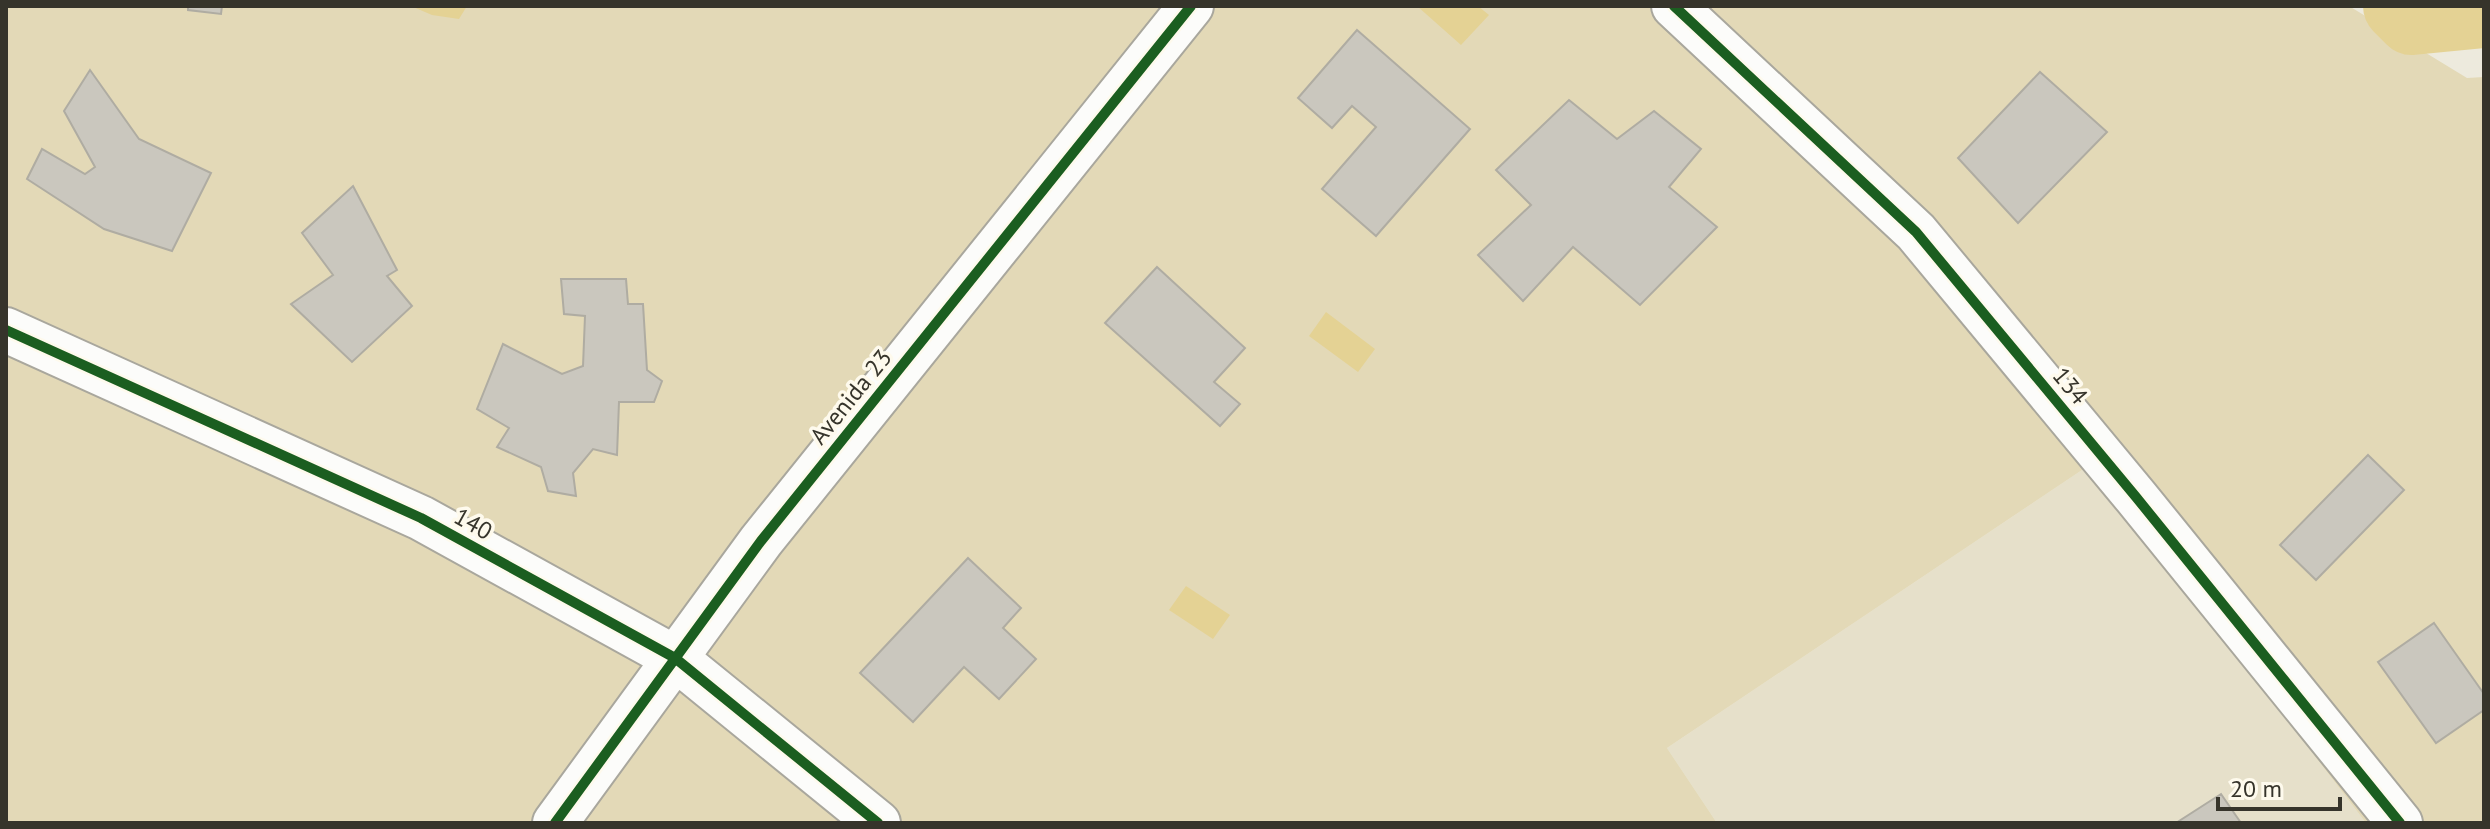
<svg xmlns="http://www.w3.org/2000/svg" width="2490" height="829" font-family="'PT Sans',sans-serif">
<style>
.built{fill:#e6e0ca}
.green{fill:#e3d9b7}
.water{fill:#e4d294}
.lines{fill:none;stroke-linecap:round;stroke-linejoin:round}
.river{stroke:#e4d294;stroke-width:72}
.building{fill:#cac7be;stroke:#afaca2;stroke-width:2}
.street-casing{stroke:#a9a79d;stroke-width:48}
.street{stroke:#fcfcfa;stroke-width:44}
.cycleway-casing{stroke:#fefaed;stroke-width:15}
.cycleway{stroke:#1b5e20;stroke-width:10}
.labels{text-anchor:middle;stroke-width:7;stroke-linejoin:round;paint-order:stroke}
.street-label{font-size:24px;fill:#36342b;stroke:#fefaed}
</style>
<rect width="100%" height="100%" fill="#edeadd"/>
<!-- built -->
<path class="built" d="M 2091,464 L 2366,823 L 1717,823 L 1667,748 Z"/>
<!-- green -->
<path class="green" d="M 6,6 L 2349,6 L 2467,78 L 2484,77 L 2484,823 L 2366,823 L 2091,464 L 1667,748 L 1717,823 L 6,823 Z"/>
<!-- water -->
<path class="water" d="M 411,6 L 467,6 L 459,19 L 432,15 Z
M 1417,6 L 1478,6 L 1489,15 L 1461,45 Z
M 1326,312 L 1375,349 L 1358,372 L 1309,336 Z
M 1186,586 L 1230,615 L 1213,639 L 1169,610 Z"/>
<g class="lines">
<!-- river -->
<path class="river" d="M 2399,6 L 2412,19 L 2484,12"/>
</g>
<!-- building -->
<path class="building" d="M 188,6 L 222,6 L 221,14 L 188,10 Z
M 1357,30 L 1470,129 L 1376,236 L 1322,189 L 1376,127 L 1352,106 L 1332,128 L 1298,98 Z
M 90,70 L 139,139 L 211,173 L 172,251 L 104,229 L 27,179 L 42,149 L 85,174 L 95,167 L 64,111 Z
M 2040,72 L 2107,132 L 2018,223 L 1958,158 Z
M 1569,100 L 1617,139 L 1654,111 L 1701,149 L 1669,187 L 1717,227 L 1640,305 L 1573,247 L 1523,301 L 1478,255 L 1531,205 L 1496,170 Z
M 353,186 L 397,270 L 387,276 L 412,306 L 352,362 L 291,304 L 333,275 L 302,233 Z
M 1157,267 L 1245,348 L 1214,382 L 1240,404 L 1220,426 L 1105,323 Z
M 561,279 L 626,279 L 628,304 L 643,304 L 647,370 L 662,381 L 654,402 L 619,402 L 617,455 L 593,449 L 573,473 L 576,496 L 548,491 L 541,467 L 497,447 L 509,428 L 477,409 L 503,344 L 562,374 L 583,366 L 585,316 L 564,314 Z
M 2368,455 L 2404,490 L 2316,580 L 2280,545 Z
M 968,558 L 1021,608 L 1003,628 L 1036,659 L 999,699 L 964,667 L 913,722 L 860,673 Z
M 2434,623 L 2484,694 L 2484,710 L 2436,743 L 2378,662 Z
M 2221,794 L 2241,823 L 2176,823 Z"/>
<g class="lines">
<!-- street casing -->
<g class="street-casing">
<path id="street" d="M 1674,6 L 1916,232 L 2136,497 L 2400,823
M 6,330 L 421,518 L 675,658 L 878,823
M 555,823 L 761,541 L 1191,6"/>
</g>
<!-- street -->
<use href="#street" class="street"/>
<!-- cycleway casing -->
<g class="cycleway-casing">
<path id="cycleway" d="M 1674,6 L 1916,232 L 2136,497 L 2400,823
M 6,330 L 421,518 L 675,658 L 878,823
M 555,823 L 761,541 L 1191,6"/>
</g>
<!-- cycleway -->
<use href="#cycleway" class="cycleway"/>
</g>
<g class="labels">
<!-- street labels -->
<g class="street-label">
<text transform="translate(2070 386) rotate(50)" y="8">134</text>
<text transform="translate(851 397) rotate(-51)" y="8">Avenida 23</text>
<text transform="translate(473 524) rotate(29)" y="8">140</text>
</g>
</g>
<!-- border -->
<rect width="2490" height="829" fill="none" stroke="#36342b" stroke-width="16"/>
<!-- scale -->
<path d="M2218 797v12h122v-12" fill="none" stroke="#36342b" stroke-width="4"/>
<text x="2230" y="797" font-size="24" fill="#36342b" stroke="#fefaed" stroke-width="6" paint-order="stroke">20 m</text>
</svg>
